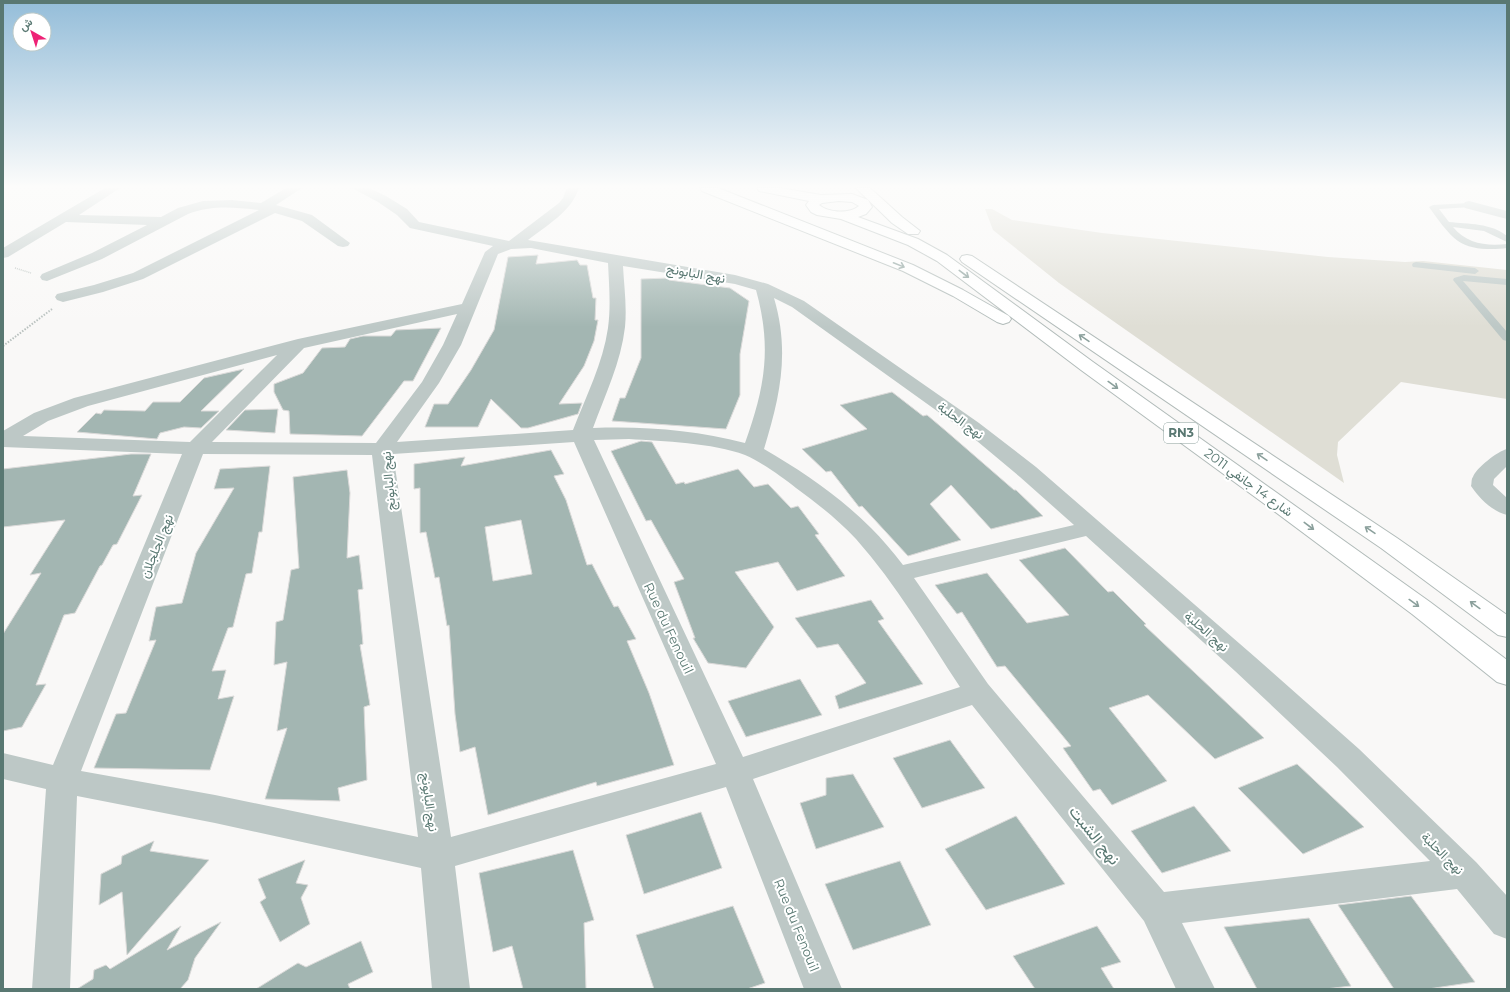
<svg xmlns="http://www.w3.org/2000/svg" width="1510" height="992" font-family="Montserrat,Vazirmatn,sans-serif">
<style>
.green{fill:#dfded5}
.building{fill:#a3b6b2;stroke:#dbdad9;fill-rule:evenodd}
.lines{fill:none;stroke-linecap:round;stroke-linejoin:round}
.highway-casing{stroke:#b1bbb9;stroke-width:2}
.path-far1{stroke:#b8c0be;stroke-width:1.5;stroke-dasharray:1 1;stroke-linecap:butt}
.path{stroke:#b8c0be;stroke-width:2;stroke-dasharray:1.5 1.5;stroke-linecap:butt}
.lane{fill:#bdc8c6;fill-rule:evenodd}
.street{fill:#bdc8c6;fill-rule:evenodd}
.highway{fill:#fff;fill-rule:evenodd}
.oneway{stroke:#8ba09c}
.labels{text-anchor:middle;stroke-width:4;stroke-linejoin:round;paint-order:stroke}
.shield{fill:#fff;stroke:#8ba09c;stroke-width:1}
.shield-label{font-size:12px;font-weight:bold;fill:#597872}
.street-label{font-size:13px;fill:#597872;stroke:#fff}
.near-street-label{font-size:16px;fill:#597872;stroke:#fff}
</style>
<rect width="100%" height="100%" fill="#f9f8f7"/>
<!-- green -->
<path class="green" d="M 985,209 L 992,209 L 1012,220 L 1102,233 L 1328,257 L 1405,262 L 1423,261 L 1507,270 L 1507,399 L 1401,382 L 1338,442 L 1337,455 L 1344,483 L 1059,283 L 993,230 Z"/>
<!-- building -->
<path class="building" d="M 538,255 L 536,264 L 577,260 L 580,265 L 587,265 L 593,298 L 596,298 L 595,320 L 598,320 L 594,341 L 584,366 L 559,404 L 582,403 L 578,414 L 528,428 L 521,428 L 491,399 L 478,427 L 425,427 L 434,404 L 448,404 L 471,370 L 494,330 L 508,257 Z
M 668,278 L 669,280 L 730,288 L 749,301 L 740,354 L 740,395 L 726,429 L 612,421 L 620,398 L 625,398 L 641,358 L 641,279 Z
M 441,328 L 413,381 L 404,381 L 362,436 L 290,434 L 289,411 L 283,410 L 274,392 L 274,384 L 303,373 L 322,348 L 345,347 L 350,339 L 363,336 L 391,336 L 396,330 Z
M 244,369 L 201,411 L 219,411 L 201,428 L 184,427 L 160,433 L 157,439 L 77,432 L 96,413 L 101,414 L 104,410 L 145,411 L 153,402 L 180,402 L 204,378 Z
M 892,392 L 923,416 L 927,415 L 946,431 L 1014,490 L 1016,490 L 1043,516 L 991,529 L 951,485 L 930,504 L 961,540 L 908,556 L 862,506 L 859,507 L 831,471 L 826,472 L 802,449 L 867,429 L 840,405 Z
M 278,409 L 275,433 L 226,430 L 245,410 Z
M 641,441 L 652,442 L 676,484 L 684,482 L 685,484 L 738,469 L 754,487 L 768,484 L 791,508 L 798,506 L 819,534 L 815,535 L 845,576 L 797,591 L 778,562 L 735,572 L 774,627 L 746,668 L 708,663 L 693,638 L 695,638 L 674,582 L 684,579 L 651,520 L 646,521 L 611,451 Z
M 551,450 L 564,474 L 554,476 L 566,500 L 587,565 L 592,564 L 614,607 L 618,606 L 636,639 L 627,641 L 649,693 L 674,765 L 597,786 L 596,782 L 488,815 L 475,747 L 460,752 L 455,714 L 449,625 L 447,626 L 439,577 L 435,578 L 426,532 L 420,533 L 420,488 L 414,489 L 414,464 L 465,457 L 461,466 ZM 521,520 L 532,574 L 493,581 L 485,527 Z
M 131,454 L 151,454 L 133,496 L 142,495 L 117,544 L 113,545 L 102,565 L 100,566 L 75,613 L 64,615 L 36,685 L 46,684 L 22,727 L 3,731 L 3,634 L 41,573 L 30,575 L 65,520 L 3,527 L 3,469 Z
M 270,466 L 262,532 L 259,532 L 252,573 L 246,574 L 233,627 L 228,628 L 212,671 L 226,670 L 218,699 L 234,696 L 210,770 L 94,768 L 116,714 L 126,713 L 156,640 L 149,641 L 156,607 L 182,603 L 196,553 L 234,488 L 214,489 L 220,469 Z
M 347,470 L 350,493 L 347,558 L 359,555 L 363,589 L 358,590 L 363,644 L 360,645 L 370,705 L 364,707 L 367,780 L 338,788 L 340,801 L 265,799 L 287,728 L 277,731 L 287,662 L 274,665 L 276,622 L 283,620 L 291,570 L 299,568 L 293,477 Z
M 1065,548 L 1108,592 L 1113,591 L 1146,624 L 1144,625 L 1264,738 L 1215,759 L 1148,695 L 1109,708 L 1167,781 L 1112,805 L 1100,789 L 1093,791 L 1063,748 L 1071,746 L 1005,666 L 997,667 L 962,612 L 957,614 L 935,585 L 987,573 L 1027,623 L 1069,615 L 1019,560 Z
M 871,600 L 884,619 L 878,621 L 923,684 L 839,709 L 835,696 L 866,683 L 838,644 L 817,648 L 795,618 Z
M 800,679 L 822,715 L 746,737 L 728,701 Z
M 950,740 L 985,788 L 922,808 L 893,758 Z
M 1297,764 L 1364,827 L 1303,854 L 1238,788 Z
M 853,774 L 884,827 L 816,849 L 800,803 L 826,795 L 826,778 Z
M 1194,806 L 1231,851 L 1162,873 L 1131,831 Z
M 701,812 L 722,868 L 644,894 L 626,835 Z
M 1016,816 L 1065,884 L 986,910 L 945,849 Z
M 154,841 L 150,851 L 209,860 L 127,955 L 122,892 L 99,905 L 101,874 L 121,864 L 122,856 Z
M 573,850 L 594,920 L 584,923 L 586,989 L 523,989 L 512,946 L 493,952 L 479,873 Z
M 305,860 L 296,883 L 308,885 L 301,898 L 310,924 L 280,942 L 260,902 L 266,898 L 258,879 Z
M 900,861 L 931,925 L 853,950 L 825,884 Z
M 1411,896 L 1475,982 L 1428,989 L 1394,989 L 1338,905 Z
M 733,906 L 765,983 L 747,989 L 654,989 L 636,935 Z
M 1309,918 L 1351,986 L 1325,989 L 1257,989 L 1224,927 Z
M 221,922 L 195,958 L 188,980 L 180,989 L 77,989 L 93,979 L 94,970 L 106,965 L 110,969 L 181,926 L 167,950 Z
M 1097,926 L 1121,962 L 1101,968 L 1114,989 L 1035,989 L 1013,956 Z
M 361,941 L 373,972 L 348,984 L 350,989 L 256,989 L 298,963 L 306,967 Z"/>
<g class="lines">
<!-- highway casing -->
<g class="highway-casing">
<path id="highway" d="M 700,188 L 718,188 L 913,265 L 963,290 L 1009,316 L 1011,319 L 1009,322 L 1003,324 L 997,322 L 953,296 L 903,271 L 702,191 Z
M 757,188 L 780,188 L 821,195 L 852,194 L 868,200 L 872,207 L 866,214 L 858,217 L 918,239 L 947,255 L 1093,362 L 1430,602 L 1507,660 L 1507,685 L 1497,682 L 1412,614 L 1266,505 L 1081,370 L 937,261 L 908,245 L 859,226 L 841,219 L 817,215 L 811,212 L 806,205 L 809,201 L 759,191 ZM 839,201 L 852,202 L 859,206 C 849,214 829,213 819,205 L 822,203 Z
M 856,188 L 870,188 L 902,217 L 920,231 L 918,234 L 908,234 L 892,223 Z
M 967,255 L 972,256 L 1397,538 L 1507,615 L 1507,637 L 1498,635 L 1381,548 L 962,262 L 960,259 L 962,256 Z"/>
</g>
<!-- path-far1 -->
<path class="path-far1" d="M 15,268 L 31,273"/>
<!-- path -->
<path class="path" d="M 3,346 L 52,309"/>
<!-- lane -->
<path class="lane" d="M 1469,203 L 1473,205 L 1472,207 L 1439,209 L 1449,222 C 1469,224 1491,223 1507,236 L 1507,242 L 1484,231 L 1453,227 C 1467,244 1486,246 1507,244 L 1507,248 C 1492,250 1470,250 1458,241 C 1448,234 1436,217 1429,207 L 1433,205 Z
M 1416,262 L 1475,268 L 1479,271 L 1475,274 L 1413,267 L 1412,265 L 1413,263 Z
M 1464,275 L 1507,279 L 1507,285 L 1463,281 L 1507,332 L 1507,341 L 1503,340 L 1453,280 L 1454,278 Z"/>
<!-- street -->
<path class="street" d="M 105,188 L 120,188 L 79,215 L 161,217 L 178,208 L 203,201 L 232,200 L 261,203 L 286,188 L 302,188 L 276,205 L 312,215 L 350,243 L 348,246 L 343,247 L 338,246 L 302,221 L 275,213 L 143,279 L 103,292 L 63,302 L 57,300 L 55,297 L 57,294 L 94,285 L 133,273 L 259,210 C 234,207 211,205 188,214 L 102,259 L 47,281 L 42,280 L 40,277 L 42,274 L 92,253 L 147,225 L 66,222 L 8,257 L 3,258 L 3,248 Z
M 352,188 L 369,188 L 386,196 L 407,209 L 419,222 L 509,241 L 559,203 L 563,198 L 567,188 L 579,188 C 571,212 547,225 528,240 L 735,275 L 768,284 L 804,301 L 979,423 L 1036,467 L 1255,657 L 1359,749 L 1476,862 L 1507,896 L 1507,939 L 1494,934 L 1457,889 L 1182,923 L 1215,989 L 1176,989 L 1144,921 L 972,705 L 753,779 L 842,989 L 804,989 L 726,787 L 455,866 L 470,989 L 432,989 L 421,868 L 215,823 L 77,796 L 70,989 L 32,989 L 46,789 L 3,779 L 3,753 L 53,765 L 182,454 L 3,447 L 3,431 L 34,413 L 74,398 L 298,339 L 462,304 L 485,252 L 493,246 L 410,228 L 397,215 L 378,202 ZM 531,248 L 608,263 C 609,284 611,306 608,328 C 603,363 586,396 573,430 L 397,442 L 439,383 L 461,345 L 498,254 L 511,249 ZM 623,266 L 735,284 L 756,290 C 772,348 765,387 745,443 C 695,430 645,426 593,428 C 605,395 621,362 625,327 C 627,306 624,286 623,266 ZM 774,298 L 792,307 L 965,431 L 1020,477 L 1074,525 L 903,565 C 893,552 882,539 871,528 C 839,496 802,471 764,449 C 780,397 790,352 774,298 ZM 457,314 L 443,345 L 422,382 L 376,443 L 212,442 L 304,348 ZM 277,355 L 190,442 L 23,436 L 48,421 L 88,406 ZM 629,439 C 663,441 713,443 745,455 C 761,462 782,477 796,488 C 817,503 838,520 856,539 C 896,584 927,637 960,687 L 743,757 L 594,440 ZM 574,442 L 716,764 L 451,837 L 393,454 ZM 203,454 L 372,455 L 418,837 L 215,795 L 81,771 ZM 1086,536 L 1235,671 L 1337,767 L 1430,861 L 1164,892 L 988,684 L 914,578 Z
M 1469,201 L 1507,211 L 1507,219 L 1465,208 L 1463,205 L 1465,202 Z
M 1507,449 L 1507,466 L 1494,479 L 1493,485 L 1507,498 L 1507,515 C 1492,511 1480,499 1471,486 C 1472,483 1471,479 1473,477 C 1476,468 1498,451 1507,449 Z"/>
<!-- highway -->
<use href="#highway" class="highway"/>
</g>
<!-- one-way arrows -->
<defs><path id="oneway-shaft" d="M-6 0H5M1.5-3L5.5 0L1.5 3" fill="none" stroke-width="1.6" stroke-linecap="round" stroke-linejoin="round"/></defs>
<g class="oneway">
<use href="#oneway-shaft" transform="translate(899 265) rotate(22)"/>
<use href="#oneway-shaft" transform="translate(964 274) rotate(37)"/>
<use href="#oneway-shaft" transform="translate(1084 338) rotate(-146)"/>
<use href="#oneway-shaft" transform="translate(1113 385) rotate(36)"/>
<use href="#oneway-shaft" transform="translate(1262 457) rotate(-146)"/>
<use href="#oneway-shaft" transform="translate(1309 526) rotate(37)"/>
<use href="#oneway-shaft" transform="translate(1370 530) rotate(-146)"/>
<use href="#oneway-shaft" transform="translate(1414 603) rotate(36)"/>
<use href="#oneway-shaft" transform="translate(1475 605) rotate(-144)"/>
</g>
<!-- sky -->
<linearGradient id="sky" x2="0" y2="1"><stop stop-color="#94bdd9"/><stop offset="0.57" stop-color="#fcfcfb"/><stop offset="1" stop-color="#fcfcfb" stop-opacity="0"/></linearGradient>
<rect width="1510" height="327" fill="url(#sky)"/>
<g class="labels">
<!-- shield labels -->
<rect class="shield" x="1164" y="423" width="34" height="20" rx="3"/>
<g class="shield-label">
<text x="1181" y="437">RN3</text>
</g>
<!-- street labels -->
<g class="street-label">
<text transform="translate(696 273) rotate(10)" y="5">نهج البابونج</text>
<text transform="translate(961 420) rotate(36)" y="5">نهج الحلبة</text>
<text transform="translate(388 481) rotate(-95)" y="5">نهج البابونج</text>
<text transform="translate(1249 482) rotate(36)" y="5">شارع 14 جانفي 2011</text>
<text transform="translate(156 546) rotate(-68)" y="5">نهج الجلجلان</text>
<text transform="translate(669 628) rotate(65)" y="5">Rue du Fenouil</text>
<text transform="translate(1207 631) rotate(41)" y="5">نهج الحلبة</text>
<text transform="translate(430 802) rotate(82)" y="5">نهج البابونج</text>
<text transform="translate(1443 853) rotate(45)" y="5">نهج الحلبة</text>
<text transform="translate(797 925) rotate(68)" y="5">Rue du Fenouil</text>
</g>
<!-- near-street labels -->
<g class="near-street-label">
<text transform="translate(1095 835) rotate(51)" y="6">نهج الشبت</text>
</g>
</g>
<!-- border -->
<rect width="1510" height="992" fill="none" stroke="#597872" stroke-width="8"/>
<!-- north arrow -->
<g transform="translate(32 32) rotate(321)"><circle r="19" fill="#ffffff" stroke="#bdc9c7"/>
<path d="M0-3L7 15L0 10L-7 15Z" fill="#ee2276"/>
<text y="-6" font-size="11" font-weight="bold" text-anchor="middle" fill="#597872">ش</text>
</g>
</svg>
